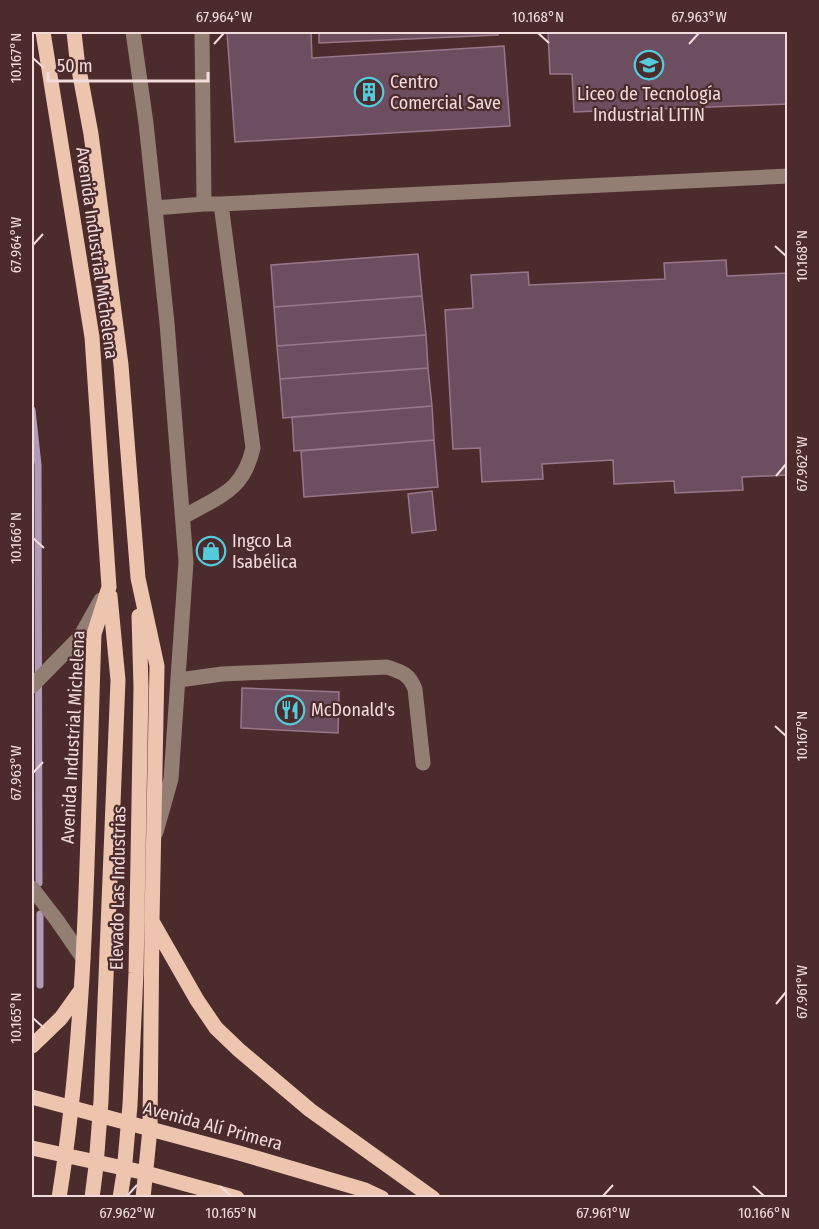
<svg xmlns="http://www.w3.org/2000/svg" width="819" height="1229" font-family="'Fira Sans Condensed',sans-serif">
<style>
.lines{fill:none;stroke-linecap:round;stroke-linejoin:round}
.stream{stroke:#b19ab7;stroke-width:7}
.building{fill:#6d4e61;stroke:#98778a;stroke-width:1.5}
.minor{stroke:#927e72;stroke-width:15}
.major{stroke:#edc4ad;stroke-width:15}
.ticks{fill:none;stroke:#f1dbdb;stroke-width:2}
.labels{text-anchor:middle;stroke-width:4.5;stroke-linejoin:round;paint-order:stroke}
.poi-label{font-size:18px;fill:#f1dbdb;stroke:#4c2b2d;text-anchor:start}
.street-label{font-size:18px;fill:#f1dbdb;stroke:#4c2b2d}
.neatline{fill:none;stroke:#f1dbdb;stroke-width:2}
.ticks-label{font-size:15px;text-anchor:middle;fill:#f1dbdb}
</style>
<rect width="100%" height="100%" fill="#4c2b2d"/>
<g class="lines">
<!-- stream -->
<path class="stream" d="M 32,410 L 38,465 L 39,883
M 40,914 L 40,985"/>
</g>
<!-- building -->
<path class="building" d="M 227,32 L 311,32 L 312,58 L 504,46 L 510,126 L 235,142 Z
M 319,32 L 498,32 L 498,35 L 319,43 Z
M 548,32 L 788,32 L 788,104 L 574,112 L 572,74 L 550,74 Z
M 418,254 L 422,296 L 274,307 L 271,265 Z
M 726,260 L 727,276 L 788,273 L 788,475 L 742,477 L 743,490 L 675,493 L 674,481 L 614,484 L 613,460 L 542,464 L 543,479 L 482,482 L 480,448 L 453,449 L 445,310 L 473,308 L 471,275 L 528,272 L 529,285 L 665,279 L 664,263 Z
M 422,296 L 426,335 L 277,346 L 274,307 Z
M 426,335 L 428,368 L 280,379 L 277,346 Z
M 428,368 L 432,406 L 283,418 L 280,379 Z
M 432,406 L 434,440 L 294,451 L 292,417 Z
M 434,440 L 438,487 L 304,497 L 301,451 Z
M 432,491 L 436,530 L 412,533 L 408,494 Z
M 242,688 L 339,692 L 338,733 L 241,728 Z"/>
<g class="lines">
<!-- minor -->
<path class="minor" d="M 133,32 L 146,123 L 167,323 L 186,562 L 171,779 L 156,832
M 202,32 L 204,204
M 155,208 L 204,204 L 221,204 L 788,176
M 183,517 C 219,496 243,492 253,448 L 221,204
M 179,680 L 222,674 L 387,667 C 402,672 409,674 415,689 L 423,763
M 32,686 L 80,637 L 101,600
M 32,888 L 56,919 L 83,958"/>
<!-- major -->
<path class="major" d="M 43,32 L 92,337 L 109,587 L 94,634 C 87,822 89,1011 59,1198
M 74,32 L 77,59 L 91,134 L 121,365 L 138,578 L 157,666 L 152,921 L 150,1129 L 143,1198
M 153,923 L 197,1000 L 216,1028 L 239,1050 L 310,1110 L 433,1198
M 32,1046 L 61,1018 L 81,990
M 32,1097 L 239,1153 L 365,1190 L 382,1198
M 32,1148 L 146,1173 L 237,1198
M 92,1198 L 96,1166 L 101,1101 L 118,680 L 110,596
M 120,1198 L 124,1173 L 130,1105 L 136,973 L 141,687 L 139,616"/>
</g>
<!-- ticks -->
<path class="ticks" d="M 538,33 L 549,43M 214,44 L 224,33M 689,44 L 699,33M 33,58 L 44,68M 33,245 L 43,234M 775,246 L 786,256M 776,476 L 786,464M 33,538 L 44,548M 775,726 L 786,736M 33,773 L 43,762M 776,1004 L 786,992M 33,1018 L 44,1028M 220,1186 L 231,1196M 753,1186 L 764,1196M 127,1196 L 137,1185M 603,1196 L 613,1185"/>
<!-- icons -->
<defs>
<g id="university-ring" transform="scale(1.5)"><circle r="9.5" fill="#4c2b2d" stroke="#53cbda" stroke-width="1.5"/><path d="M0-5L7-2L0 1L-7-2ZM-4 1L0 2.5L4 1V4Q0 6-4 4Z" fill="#53cbda"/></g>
<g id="building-ring" transform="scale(1.5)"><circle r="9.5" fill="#4c2b2d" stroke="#53cbda" stroke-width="1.5"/><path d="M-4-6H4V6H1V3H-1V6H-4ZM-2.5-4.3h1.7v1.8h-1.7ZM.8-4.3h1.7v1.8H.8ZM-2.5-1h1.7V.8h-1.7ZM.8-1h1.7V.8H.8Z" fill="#53cbda"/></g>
<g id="shop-ring" transform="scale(1.5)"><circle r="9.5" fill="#4c2b2d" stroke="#53cbda" stroke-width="1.5"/><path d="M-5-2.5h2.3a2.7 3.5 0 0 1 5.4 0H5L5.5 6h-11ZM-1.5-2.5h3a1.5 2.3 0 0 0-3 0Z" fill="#53cbda"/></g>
<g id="restaurant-ring" transform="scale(1.5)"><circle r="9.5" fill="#4c2b2d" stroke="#53cbda" stroke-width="1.5"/><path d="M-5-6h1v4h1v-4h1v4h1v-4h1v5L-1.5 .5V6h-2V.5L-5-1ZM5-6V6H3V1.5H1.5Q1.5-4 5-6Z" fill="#53cbda"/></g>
</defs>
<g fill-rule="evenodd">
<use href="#university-ring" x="649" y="65"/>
<use href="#building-ring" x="369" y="92"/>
<use href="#shop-ring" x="211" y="551"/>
<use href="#restaurant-ring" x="290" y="710"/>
</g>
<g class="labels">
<!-- poi labels -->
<g class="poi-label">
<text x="390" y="88">Centro<tspan x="390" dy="21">Comercial Save</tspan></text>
<text x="649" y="100" text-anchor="middle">Liceo de Tecnología<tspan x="649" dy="21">Industrial LITIN</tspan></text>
<text x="232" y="547">Ingco La<tspan x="232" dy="21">Isabélica</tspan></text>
<text x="311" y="716">McDonald's</text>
</g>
<!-- street labels -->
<g class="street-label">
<text transform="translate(97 253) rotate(82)" y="6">Avenida Industrial Michelena</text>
<text transform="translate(73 737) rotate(-87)" y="6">Avenida Industrial Michelena</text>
<text transform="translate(118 888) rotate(-89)" y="6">Elevado Las Industrias</text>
<text transform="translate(213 1126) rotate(15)" y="6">Avenida Alí Primera</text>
</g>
</g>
<!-- border -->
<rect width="819" height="1229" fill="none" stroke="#4c2b2d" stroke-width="66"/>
<!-- scale -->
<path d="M48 72v9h160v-9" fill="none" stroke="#f1dbdb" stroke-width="3"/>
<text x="57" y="72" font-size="18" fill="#f1dbdb" stroke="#4c2b2d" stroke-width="4.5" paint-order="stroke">50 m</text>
<rect x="33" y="33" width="753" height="1163" class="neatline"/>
<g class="ticks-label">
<text x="224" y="22">67.964°W</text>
<text x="538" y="22">10.168°N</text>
<text x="699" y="22">67.963°W</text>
<text transform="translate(16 58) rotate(-90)" y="5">10.167°N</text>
<text transform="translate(16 245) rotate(-90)" y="5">67.964°W</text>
<text transform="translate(802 256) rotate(-90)" y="5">10.168°N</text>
<text transform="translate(802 464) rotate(-90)" y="5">67.962°W</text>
<text transform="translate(16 538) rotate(-90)" y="5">10.166°N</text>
<text transform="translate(802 736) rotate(-90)" y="5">10.167°N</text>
<text transform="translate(16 773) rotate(-90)" y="5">67.963°W</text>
<text transform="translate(802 992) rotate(-90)" y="5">67.961°W</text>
<text transform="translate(16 1018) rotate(-90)" y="5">10.165°N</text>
<text x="127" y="1218">67.962°W</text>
<text x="231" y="1218">10.165°N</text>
<text x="603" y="1218">67.961°W</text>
<text x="764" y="1218">10.166°N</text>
</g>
</svg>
